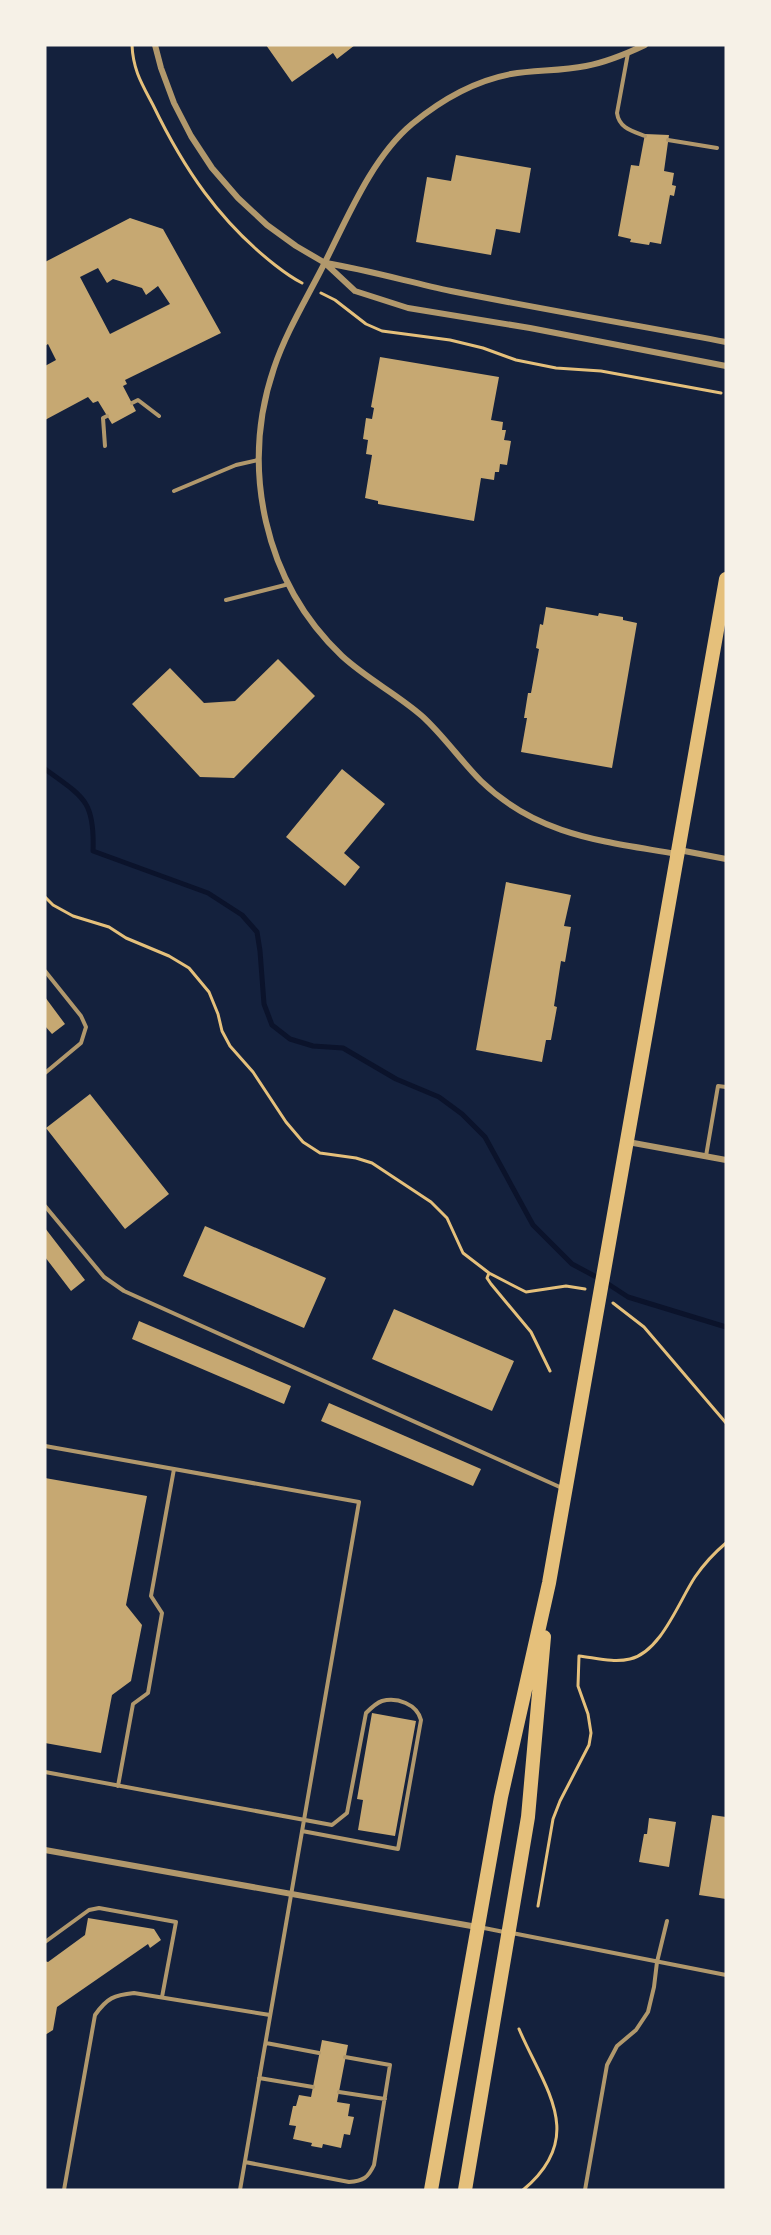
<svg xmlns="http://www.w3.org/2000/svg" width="771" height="2235" font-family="'Alegreya Sans',sans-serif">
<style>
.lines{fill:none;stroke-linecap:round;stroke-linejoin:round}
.stream{stroke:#0b132b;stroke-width:5}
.building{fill:#c6a872;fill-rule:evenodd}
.path{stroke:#e5c07b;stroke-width:3}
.service{stroke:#b1986c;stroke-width:4}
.minor{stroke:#b1986c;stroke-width:6}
.primary{stroke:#e5c07b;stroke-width:14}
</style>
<rect width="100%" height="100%" fill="#14213d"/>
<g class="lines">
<!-- stream -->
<path class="stream" d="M 45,769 C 83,797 95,800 93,851 L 208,893 L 242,915 L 257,932 L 260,951 L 264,1004 L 272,1025 L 290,1039 L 313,1046 L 343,1048 L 396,1079 L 439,1097 L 462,1114 L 485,1137 L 533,1225 L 572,1264 L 602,1280 L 628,1297 L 726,1327"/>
</g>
<!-- building -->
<path class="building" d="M 266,45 L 355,45 L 337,59 L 333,53 L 292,82 Z
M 645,134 L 669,135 L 664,171 L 674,173 L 672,185 L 676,186 L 674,196 L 670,195 L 661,244 L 650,242 L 649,245 L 630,242 L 631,239 L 618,236 L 631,165 L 639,166 Z
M 456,155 L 531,168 L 520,233 L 496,229 L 491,255 L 416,242 L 427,177 L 451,181 Z
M 130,218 L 163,229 L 221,333 L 125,380 L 127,384 L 123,386 L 136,411 L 112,424 L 98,401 L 93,403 L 88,397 L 45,420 L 45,366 L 56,360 L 48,344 L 45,346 L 45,262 ZM 98,268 L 107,283 L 113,279 L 142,288 L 146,295 L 158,286 L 170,304 L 110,334 L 80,277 Z
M 380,357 L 499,377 L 491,420 L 503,422 L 502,430 L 506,430 L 504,440 L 511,441 L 507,465 L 500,464 L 499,472 L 495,472 L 494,480 L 481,478 L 474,521 L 378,504 L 378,501 L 365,498 L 372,455 L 366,454 L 368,440 L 363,439 L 366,418 L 372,419 L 374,408 L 371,407 Z
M 546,607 L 598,616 L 599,613 L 623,617 L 623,620 L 637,623 L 612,768 L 521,752 L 527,718 L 524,718 L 528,693 L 531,693 L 539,649 L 536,648 L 540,624 L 543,625 Z
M 278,659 L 315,696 L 234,778 L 200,777 L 132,704 L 170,668 L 204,703 L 235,701 Z
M 342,769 L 385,804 L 344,853 L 360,867 L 345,886 L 286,837 Z
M 506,882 L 571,895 L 564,926 L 571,927 L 565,962 L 561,961 L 554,1006 L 557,1007 L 551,1040 L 546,1040 L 542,1062 L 476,1050 Z
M 45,997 L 65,1024 L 52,1034 L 45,1026 Z
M 90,1094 L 169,1194 L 125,1229 L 46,1128 Z
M 205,1226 L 326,1278 L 304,1328 L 183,1276 Z
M 45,1228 L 85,1280 L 71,1291 L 45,1257 Z
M 394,1309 L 514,1361 L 492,1411 L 372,1359 Z
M 139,1321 L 291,1386 L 284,1404 L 132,1339 Z
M 329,1403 L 481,1469 L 473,1486 L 321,1421 Z
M 45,1478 L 147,1496 L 126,1605 L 142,1625 L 131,1681 L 112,1695 L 101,1753 L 45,1743 Z
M 372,1713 L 416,1721 L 395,1836 L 358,1830 L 363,1800 L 357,1799 Z
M 712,1815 L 726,1817 L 726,1899 L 699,1895 Z
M 649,1818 L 676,1822 L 669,1867 L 639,1862 L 644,1834 L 647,1834 Z
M 88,1918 L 154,1929 L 161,1940 L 150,1948 L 148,1944 L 57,2007 L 53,2030 L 45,2035 L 45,1961 L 48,1962 L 85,1935 Z
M 322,2040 L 348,2045 L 337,2102 L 350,2104 L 348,2116 L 354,2117 L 350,2135 L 344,2134 L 341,2148 L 323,2144 L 322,2148 L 311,2146 L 312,2143 L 293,2139 L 296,2126 L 289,2125 L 293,2106 L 296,2106 L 299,2095 L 311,2097 Z"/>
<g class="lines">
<!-- path -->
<path class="path" d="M 132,45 C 133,70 142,84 153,105 C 184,169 219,221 275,265 C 284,272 292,278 302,283
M 321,293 L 335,300 L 366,324 L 382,331 L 450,340 L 483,348 L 516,360 L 556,368 L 601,371 L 721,393
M 45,897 L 53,905 L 73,916 L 109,927 L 126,938 L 169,956 L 189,968 L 209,992 L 218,1014 L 222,1031 L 230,1046 L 253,1072 L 286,1122 L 303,1142 L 320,1153 L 356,1158 L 372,1163 L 431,1202 L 447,1218 L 463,1253 L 489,1273 L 518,1288 L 526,1292 L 566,1286 L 585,1289
M 489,1273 L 487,1278 L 491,1284 L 531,1332 L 550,1371
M 613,1303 L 644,1327 L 726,1423
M 538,1906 L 553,1819 L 560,1801 L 589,1745 L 591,1733 L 588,1714 L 578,1686 L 579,1656 C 596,1658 614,1663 630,1659 C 661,1652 679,1601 695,1577 C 704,1564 714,1553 726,1543
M 519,2029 C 544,2088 588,2136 523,2190"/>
<!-- service -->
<path class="service" d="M 628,53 L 617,113 C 619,128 632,131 645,136
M 668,140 L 717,148
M 132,403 L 138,400 L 159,416
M 105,446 L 103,418 L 107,416
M 174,491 L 236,465 L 258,460
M 226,600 L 289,584
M 45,971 L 81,1016 L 86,1027 L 81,1043 L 45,1073
M 706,1156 L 718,1086 L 726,1087
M 45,1206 L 104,1277 L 124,1291 L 562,1488
M 45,1446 L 359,1502 L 240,2190
M 45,1772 L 332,1825 L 347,1813 L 366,1713 C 370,1709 376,1703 382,1701 C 397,1697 417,1704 421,1720 L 398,1849 L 302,1831
M 118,1786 L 133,1704 L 148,1693 L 162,1613 L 151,1596 L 174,1469
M 479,1927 L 504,1932
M 512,1933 L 726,1975
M 45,1942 L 89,1910 L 99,1908 L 176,1922 L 162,1997
M 266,2043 L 319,2053
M 259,2078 L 313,2087
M 339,2092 L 385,2099
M 245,2162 L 349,2182 C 363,2181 368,2178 374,2165 L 390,2065 L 345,2057
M 64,2190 L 95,2015 C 107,1998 114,1995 134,1993 L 270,2015
M 585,2190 L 607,2065 L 617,2046 L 636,2030 L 648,2012 L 654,1987 L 657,1962 L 667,1921"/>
<!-- minor -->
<path class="minor" d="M 155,45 L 161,68 L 174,103 L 191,136 L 212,168 L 238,198 L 267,225 L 296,246 L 325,263 L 355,291 L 408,308 L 530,328 L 726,366
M 645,45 C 626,54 607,62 586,66 C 561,71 536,70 511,74 C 474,81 441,100 412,124 C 370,159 345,224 320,272 C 304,303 285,335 274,368 C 240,468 264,582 342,656 C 367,679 397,694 422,716 C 444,736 460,760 481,781 C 538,836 602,841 676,854
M 326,263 C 368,270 409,282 451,291 C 542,309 634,325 726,342
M 679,850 L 726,859
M 628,1142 L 726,1160
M 45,1850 L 477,1927"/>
<!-- primary -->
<path class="primary" d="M 431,2190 L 501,1797 L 549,1583 L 726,579
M 465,2190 L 528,1817 L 544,1637"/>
</g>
<!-- border -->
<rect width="771" height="2235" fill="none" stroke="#f6f1e7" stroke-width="93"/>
</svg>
